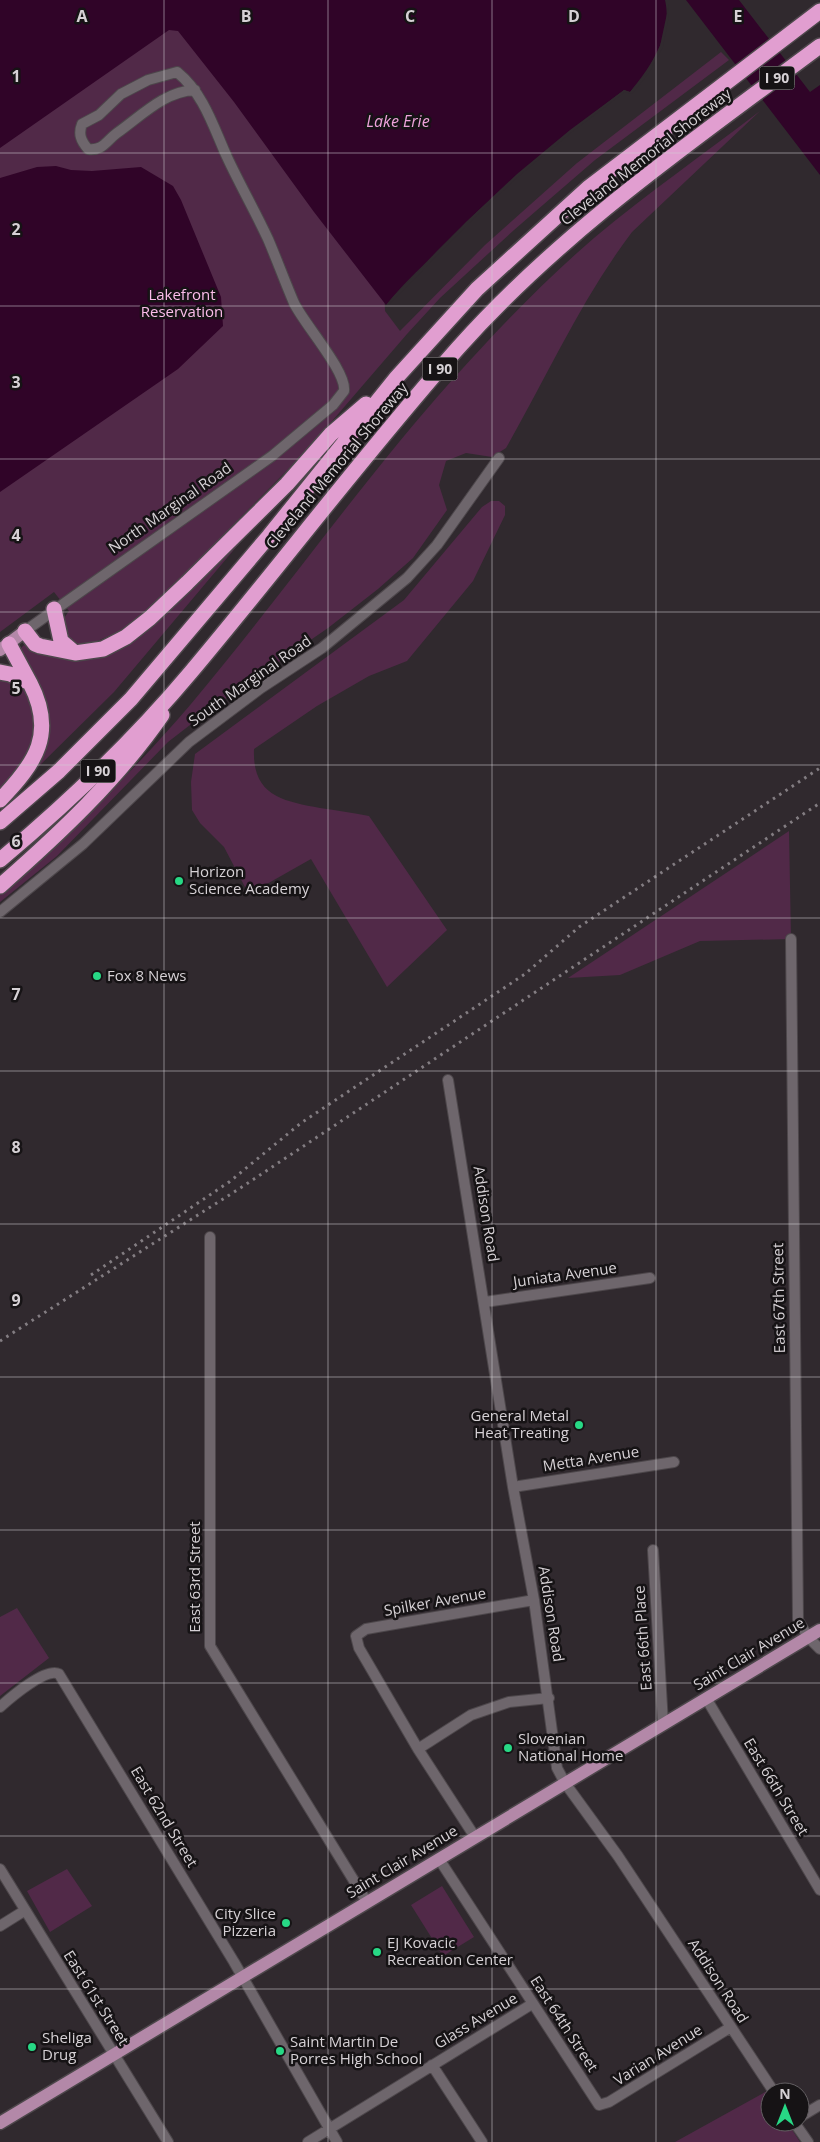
<svg xmlns="http://www.w3.org/2000/svg" width="820" height="2142" font-family="'Open Sans',sans-serif">
<style>
.green{fill:#512948}
.water{fill:#300428}
.pier{fill:#30292e}
.lines{fill:none;stroke-linecap:round;stroke-linejoin:round}
.minor-casing{stroke:#4d474b;stroke-width:12}
.major-casing{stroke:#4d474b;stroke-width:15}
.highway-casing{stroke:#4d474b;stroke-width:18}
.minor{stroke:#6e666c;stroke-width:10}
.major{stroke:#b388a8;stroke-width:12}
.highway{stroke:#e19ed0;stroke-width:15}
.rail{stroke:#837d82;stroke-width:3;stroke-dasharray:2.5 5;stroke-linecap:butt}
.grid{fill:none;stroke:#d6d1d5;stroke-width:1;stroke-opacity:0.55}
.poi-dot{fill:#27d885;stroke:#161315;stroke-width:2}
.labels{text-anchor:middle;stroke-width:5;stroke-linejoin:round;paint-order:stroke}
.shield{fill:#161315;stroke:#9c989b;stroke-width:1}
.shield-label{font-size:14px;font-weight:bold;fill:#d6d1d5}
.street-label{font-size:15px;fill:#d6d1d5;stroke:#161315}
.park-label{font-size:15px;fill:#fbbdea;stroke:#161315}
.poi-label{font-size:15px;fill:#d6d1d5;stroke:#161315;text-anchor:start}
.water-label{font-size:16px;font-style:italic;fill:#eea2db;stroke:#161315}
.grid-label{font-size:16px;text-anchor:middle;font-weight:bold;fill:#d6d1d5;stroke:#161315;stroke-width:5;stroke-linejoin:round;paint-order:stroke}
</style>
<rect width="100%" height="100%" fill="#30292e"/>
<!-- green -->
<path class="green" d="M 166,0 L 383,268 L 385,311 L 400,331 L 485,245 L 577,163 L 721,52 L 729,60 L 595,160 L 514,230 L 440,298 L 407,334 L 308,449 L 161,598 L 134,621 L 116,633 L 81,648 L 68,642 L 62,621 L 69,611 L 54,592 L 0,632 L 0,116 Z
M 760,111 L 632,232 C 582,298 547,376 506,448 L 492,457 L 466,453 L 446,461 L 439,485 L 447,510 L 413,558 L 378,589 L 328,628 L 212,708 L 168,742 L 57,856 L 0,902 L 0,894 C 68,836 133,772 191,704 C 281,597 361,482 454,378 C 498,329 544,281 594,238 C 648,193 705,153 760,111 Z
M 491,501 L 499,501 L 505,506 L 505,515 L 473,581 L 407,661 L 369,676 L 317,706 L 254,749 C 252,796 283,801 320,808 C 336,810 353,813 369,816 L 447,930 L 387,987 L 311,859 L 251,893 L 246,889 L 224,847 L 200,823 L 192,810 L 191,782 L 195,754 L 404,600 L 482,507 Z
M 241,537 L 243,539 L 114,692 L 36,769 L 34,767 L 46,739 L 18,651 L 24,645 L 34,651 L 109,652 Z
M 0,677 L 26,689 L 31,699 L 36,726 L 24,762 L 0,788 Z
M 789,831 L 791,939 L 700,941 L 620,975 L 568,978 Z
M 17,1608 L 49,1658 L 0,1696 L 0,1617 Z
M 67,1869 L 92,1906 L 50,1932 L 27,1891 Z
M 442,1886 L 474,1937 L 443,1956 L 411,1905 Z
M 767,2091 L 770,2095 L 770,2122 L 787,2122 L 800,2142 L 675,2142 Z"/>
<!-- water -->
<path class="water" d="M 0,0 L 665,0 C 673,34 651,67 630,92 L 624,90 C 557,140 494,193 436,252 C 419,270 401,286 386,305 L 314,212 L 234,102 L 178,31 L 169,30 L 0,148 Z
M 686,0 L 739,0 L 810,92 L 820,85 L 820,175 Z
M 56,166 L 71,170 L 92,171 L 141,167 L 173,186 L 181,200 L 221,297 L 223,326 L 178,369 L 0,492 L 0,178 L 37,167 Z"/>
<!-- pier -->
<path class="pier" d="M 669,4 L 668,21 L 663,47 L 649,73 L 632,94 L 625,92 L 572,132 L 519,176 L 468,224 L 386,308 L 393,297 L 466,222 L 517,174 L 570,130 L 624,90 L 630,92 L 647,72 L 660,46 Z"/>
<g class="lines">
<!-- minor casing -->
<g class="minor-casing">
<path id="minor" d="M 25,631 L 272,456 L 333,405 L 344,391 C 347,372 304,324 294,303 C 285,282 277,260 268,239 C 255,211 240,185 227,157 C 213,126 204,94 177,72 L 148,80 L 121,94 L 99,115 L 82,124 C 78,134 81,141 88,149 C 103,151 106,141 117,133 C 141,116 165,91 195,90
M 0,912 L 83,844 L 189,742 L 261,688 L 322,648 L 407,578 L 437,545 L 499,458
M 791,939 L 798,1620 L 808,1637 L 820,1649
M 448,1080 L 513,1487 L 534,1600 L 557,1768 L 565,1783 L 618,1856 L 774,2092
M 210,1237 L 210,1646 L 367,1902
M 485,1302 L 650,1278
M 513,1487 L 674,1462
M 653,1550 L 663,1724
M 706,1698 L 820,1890
M 0,1707 C 10,1698 46,1667 59,1674 L 234,1962 L 337,2142
M 418,1749 L 471,1715 L 509,1702 L 549,1698
M 475,1837 L 418,1749 L 359,1648 L 356,1636 L 366,1629 L 383,1626 L 534,1600
M 439,1859 L 599,2105 L 609,2102 L 731,2027
M 0,1869 L 168,2142
M 0,1926 L 24,1911
M 432,2065 L 482,2142
M 800,2117 L 820,2105
M 794,2122 L 808,2142
M 308,2142 L 532,2004"/>
</g>
<!-- major casing -->
<g class="major-casing">
<path id="major" d="M 0,650 L 25,631
M 0,2123 L 820,1630"/>
</g>
<!-- highway casing -->
<g class="highway-casing">
<path id="highway" d="M 54,609 L 61,641 L 75,653
M 25,631 L 35,644 L 40,646 L 75,653 L 103,649 L 126,637 L 150,618 L 187,583 L 287,484 L 331,434 L 366,404
M 9,644 L 30,683
M 0,672 L 10,674 L 30,683 C 56,733 36,763 0,800
M 0,822 L 59,771 L 131,699 L 269,536 L 397,377 L 477,289 L 588,188 L 820,11
M 0,860 C 68,803 134,740 191,672 C 281,565 365,453 458,348 C 563,230 694,140 820,46
M 0,886 C 59,834 117,780 162,715"/>
</g>
<!-- minor -->
<use href="#minor" class="minor"/>
<!-- major -->
<use href="#major" class="major"/>
<!-- highway -->
<use href="#highway" class="highway"/>
<!-- rail -->
<path class="rail" d="M 228,1183 L 301,1123 L 525,974 L 579,927 L 820,768
M 91,1275 L 232,1180
M 0,1341 L 245,1185 L 820,803"/>
</g>
<!-- grid -->
<path class="grid" d="M 164,0 L 164,2142M 328,0 L 328,2142M 492,0 L 492,2142M 656,0 L 656,2142M 0,153 L 820,153M 0,306 L 820,306M 0,459 L 820,459M 0,612 L 820,612M 0,765 L 820,765M 0,918 L 820,918M 0,1071 L 820,1071M 0,1224 L 820,1224M 0,1377 L 820,1377M 0,1530 L 820,1530M 0,1683 L 820,1683M 0,1836 L 820,1836M 0,1989 L 820,1989"/>
<!-- markers -->
<g class="poi-dot">
<circle cx="179" cy="881" r="5"/>
<circle cx="97" cy="976" r="5"/>
<circle cx="579" cy="1425" r="5"/>
<circle cx="508" cy="1748" r="5"/>
<circle cx="286" cy="1923" r="5"/>
<circle cx="377" cy="1952" r="5"/>
<circle cx="32" cy="2047" r="5"/>
<circle cx="280" cy="2051" r="5"/>
</g>
<g class="labels">
<!-- shield labels -->
<g class="shield">
<rect x="759.5" y="66.5" width="35" height="23" rx="4"/>
<rect x="422.5" y="357.5" width="35" height="23" rx="4"/>
<rect x="80.5" y="759.5" width="35" height="23" rx="4"/>
</g>
<g class="shield-label">
<text x="777" y="83">I 90</text>
<text x="440" y="374">I 90</text>
<text x="98" y="776">I 90</text>
</g>
<!-- street labels -->
<g class="street-label">
<text transform="translate(646 157) rotate(-38)" y="5">Cleveland Memorial Shoreway</text>
<text transform="translate(337 466) rotate(-50)" y="5">Cleveland Memorial Shoreway</text>
<text transform="translate(170 508) rotate(-35)" y="5">North Marginal Road</text>
<text transform="translate(250 681) rotate(-35)" y="5">South Marginal Road</text>
<text transform="translate(486 1214) rotate(81)" y="5">Addison Road</text>
<text transform="translate(565 1275) rotate(-8)" y="5">Juniata Avenue</text>
<text transform="translate(779 1298) rotate(-91)" y="5">East 67th Street</text>
<text transform="translate(591 1459) rotate(-9)" y="5">Metta Avenue</text>
<text transform="translate(195 1577) rotate(-90)" y="5">East 63rd Street</text>
<text transform="translate(435 1602) rotate(-10)" y="5">Spilker Avenue</text>
<text transform="translate(551 1614) rotate(81)" y="5">Addison Road</text>
<text transform="translate(643 1638) rotate(-94)" y="5">East 66th Place</text>
<text transform="translate(749 1654) rotate(-31)" y="5">Saint Clair Avenue</text>
<text transform="translate(776 1787) rotate(59)" y="5">East 66th Street</text>
<text transform="translate(164 1817) rotate(59)" y="5">East 62nd Street</text>
<text transform="translate(402 1862) rotate(-31)" y="5">Saint Clair Avenue</text>
<text transform="translate(718 1981) rotate(57)" y="5">Addison Road</text>
<text transform="translate(96 1998) rotate(58)" y="5">East 61st Street</text>
<text transform="translate(476 2021) rotate(-31)" y="5">Glass Avenue</text>
<text transform="translate(564 2024) rotate(57)" y="5">East 64th Street</text>
<text transform="translate(658 2055) rotate(-32)" y="5">Varian Avenue</text>
</g>
<!-- park labels -->
<g class="park-label">
<text x="182" y="300">Lakefront<tspan x="182" dy="17">Reservation</tspan></text>
</g>
<!-- poi labels -->
<g class="poi-label">
<text x="189" y="877">Horizon<tspan x="189" dy="17">Science Academy</tspan></text>
<text x="107" y="981">Fox 8 News</text>
<text x="569" y="1421" text-anchor="end">General Metal<tspan x="569" dy="17">Heat Treating</tspan></text>
<text x="518" y="1744">Slovenian<tspan x="518" dy="17">National Home</tspan></text>
<text x="276" y="1919" text-anchor="end">City Slice<tspan x="276" dy="17">Pizzeria</tspan></text>
<text x="387" y="1948">EJ Kovacic<tspan x="387" dy="17">Recreation Center</tspan></text>
<text x="42" y="2043">Sheliga<tspan x="42" dy="17">Drug</tspan></text>
<text x="290" y="2047">Saint Martin De<tspan x="290" dy="17">Porres High School</tspan></text>
</g>
<!-- water labels -->
<g class="water-label">
<text x="398" y="127">Lake Erie</text>
</g>
</g>
<g class="grid-label">
<text x="82" y="22">A</text>
<text x="246" y="22">B</text>
<text x="410" y="22">C</text>
<text x="574" y="22">D</text>
<text x="738" y="22">E</text>
<text x="16" y="82">1</text>
<text x="16" y="235">2</text>
<text x="16" y="388">3</text>
<text x="16" y="541">4</text>
<text x="16" y="694">5</text>
<text x="16" y="847">6</text>
<text x="16" y="1000">7</text>
<text x="16" y="1153">8</text>
<text x="16" y="1306">9</text>
</g>
<!-- north arrow -->
<g transform="translate(785 2107)"><circle r="24" fill="#161315" stroke="#635f62"/>
<path d="M0-4L9 19L0 12L-9 19Z" fill="#27d885"/>
<text y="-8" font-size="14" font-weight="bold" text-anchor="middle" fill="#d6d1d5">N</text>
</g>
</svg>
